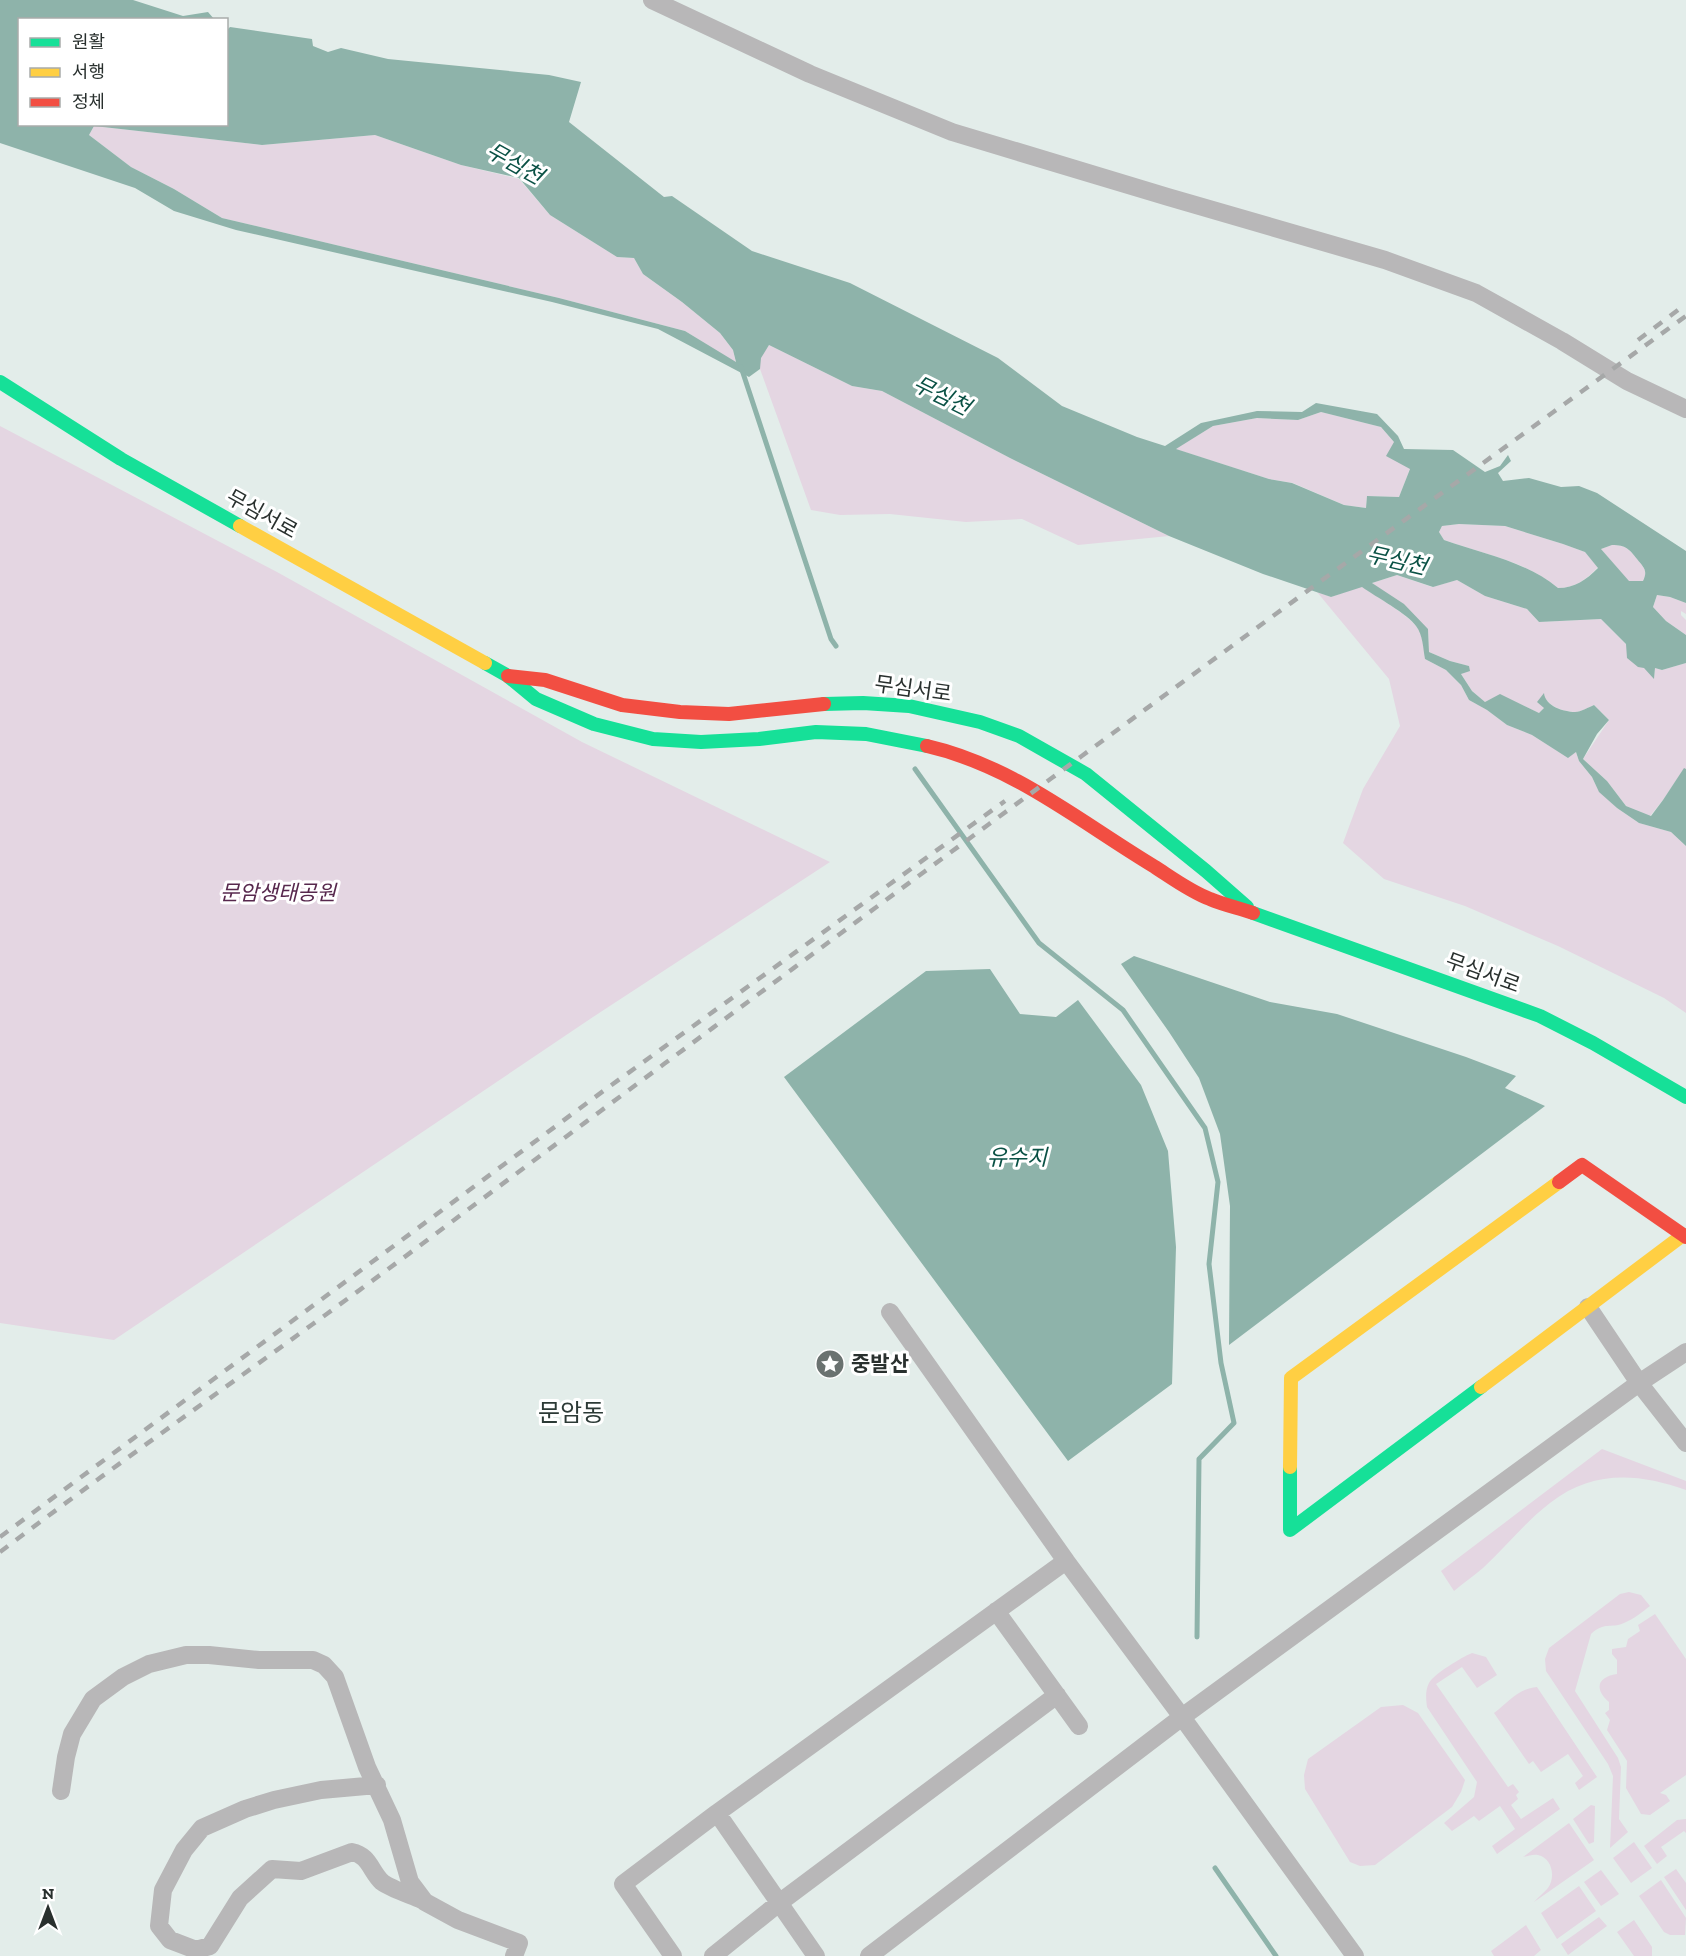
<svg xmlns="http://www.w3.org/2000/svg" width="1686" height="1956" font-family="'Zilla Slab','Noto Sans KR',serif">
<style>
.green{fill:#e4d6e2}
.water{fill:#8eb3aa;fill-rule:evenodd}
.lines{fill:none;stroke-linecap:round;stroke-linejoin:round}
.stream{stroke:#8eb3aa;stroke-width:5}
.street{stroke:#b8b7b8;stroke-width:18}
.fast{stroke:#16e098;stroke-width:14}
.slow{stroke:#ffcf43;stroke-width:14}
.jam{stroke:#f24e42;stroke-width:14}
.rail{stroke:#a6a8a8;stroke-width:4.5;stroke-dasharray:10 10;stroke-linecap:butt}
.labels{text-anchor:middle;stroke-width:6;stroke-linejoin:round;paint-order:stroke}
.street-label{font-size:21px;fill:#29302e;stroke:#fff}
.park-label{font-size:21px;font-style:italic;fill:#57284d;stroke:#fff}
.poi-label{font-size:21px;font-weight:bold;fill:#29302e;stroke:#fff;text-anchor:start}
.water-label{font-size:22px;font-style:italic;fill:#0a5145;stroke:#fff}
.quarter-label{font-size:24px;fill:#2c3a36;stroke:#fff}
</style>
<rect width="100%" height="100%" fill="#e3edea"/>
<!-- green -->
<path class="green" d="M 94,126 L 262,145 L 375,135 L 461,165 L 519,179 L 550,215 L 617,257 L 634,258 L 643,274 L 682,302 L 720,333 L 733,350 L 736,363 L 685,331 L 559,298 L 222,218 L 174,189 L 131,167 L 89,135 Z
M 769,345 L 852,386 L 882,391 L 1010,458 L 1169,536 L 1078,545 L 1022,519 L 966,522 L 890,514 L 840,515 L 811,510 L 760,369 L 760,358 Z
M 1321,412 L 1381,427 L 1394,442 L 1410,469 L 1399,497 L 1367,496 L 1366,508 L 1344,505 L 1293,483 L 1269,479 L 1175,449 L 1213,426 L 1257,418 L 1298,420 Z
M 0,426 L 277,572 L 582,742 L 830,862 L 593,1017 L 114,1340 L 0,1323 Z
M 1459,524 L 1505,526 L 1563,544 L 1585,552 L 1598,567 C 1586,580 1575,588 1558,588 C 1526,561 1483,554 1444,540 L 1439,532 L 1442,526 Z
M 1612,545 C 1626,545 1629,549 1637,559 C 1644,568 1648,570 1643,581 L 1629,582 L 1601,549 Z
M 1397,575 L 1432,587 L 1457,580 L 1485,596 L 1527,609 L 1539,622 L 1601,619 L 1626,644 L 1654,678 L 1655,668 L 1662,670 L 1686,663 L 1686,769 L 1684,769 L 1663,800 L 1650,816 L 1626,806 L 1607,781 L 1583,759 L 1609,720 L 1594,705 C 1589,707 1581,712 1576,712 C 1564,712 1546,706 1544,694 L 1544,708 L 1539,713 L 1500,695 L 1485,702 L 1472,691 L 1461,674 L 1469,666 L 1450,661 L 1429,652 L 1428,629 L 1372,583 Z
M 1362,586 C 1376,597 1407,614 1416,626 C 1423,635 1424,648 1425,659 L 1446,670 L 1461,685 L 1469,700 L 1487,710 L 1507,725 L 1532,735 L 1567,757 L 1576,752 L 1579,761 L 1592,777 L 1599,791 L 1617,808 L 1639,823 L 1671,832 L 1686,846 L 1686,1013 L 1664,998 L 1558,946 L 1465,906 L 1384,879 L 1343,843 L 1363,789 L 1400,726 L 1389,679 L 1317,592 L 1331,597 Z
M 1657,595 L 1670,597 L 1686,603 L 1686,614 L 1681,611 L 1681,615 L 1686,620 L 1686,635 L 1666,621 L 1653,607 Z
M 1602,1449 L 1686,1481 L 1686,1490 C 1638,1473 1592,1470 1550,1503 C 1525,1522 1506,1547 1483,1568 C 1474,1576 1463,1583 1454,1591 L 1441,1571 Z
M 1629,1592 L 1641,1595 L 1650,1606 C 1642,1612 1634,1619 1624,1623 C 1610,1629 1605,1621 1591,1634 L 1575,1691 L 1618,1758 L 1621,1767 L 1619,1819 L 1628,1832 L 1610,1848 L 1613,1776 L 1608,1764 L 1546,1671 L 1545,1659 L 1549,1648 L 1620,1594 Z
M 1655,1614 L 1686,1659 L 1686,1775 L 1660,1793 L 1666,1795 L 1670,1801 L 1650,1815 L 1641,1814 L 1626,1788 L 1627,1761 L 1607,1730 L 1610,1720 L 1605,1713 L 1609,1710 L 1609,1702 C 1594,1689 1597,1677 1617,1674 L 1617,1660 L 1612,1654 L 1612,1649 L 1626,1647 L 1628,1639 L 1640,1631 L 1638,1625 Z
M 1472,1653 L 1486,1657 L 1497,1675 L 1477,1688 L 1462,1667 L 1436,1684 L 1508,1787 L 1513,1784 L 1519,1792 L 1516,1795 L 1518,1799 L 1511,1805 L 1521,1819 L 1553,1798 L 1560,1809 L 1497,1854 L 1492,1846 L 1515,1829 L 1500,1806 L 1479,1821 L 1474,1816 L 1452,1831 L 1444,1823 L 1474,1797 L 1477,1782 L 1427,1707 C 1426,1698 1425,1691 1429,1683 C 1434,1674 1462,1657 1472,1653 Z
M 1537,1687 L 1597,1777 L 1579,1790 L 1575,1783 L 1583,1776 L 1568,1754 L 1541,1772 L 1533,1761 L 1529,1764 L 1494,1713 C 1509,1702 1517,1689 1537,1687 Z
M 1403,1705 L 1418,1713 L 1465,1780 L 1461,1792 L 1452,1807 L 1375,1865 L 1360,1866 L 1350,1862 L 1305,1789 L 1304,1775 L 1308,1759 L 1381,1707 Z
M 1591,1805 L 1595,1806 L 1594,1842 L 1589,1844 L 1573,1819 Z
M 1686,1819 L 1686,1833 L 1684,1831 L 1661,1847 L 1667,1856 L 1657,1864 L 1644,1846 L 1677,1820 Z
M 1569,1823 L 1594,1860 L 1534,1902 C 1538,1897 1544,1893 1548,1888 C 1556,1877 1552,1858 1538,1855 C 1533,1854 1528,1856 1523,1857 Z
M 1634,1842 L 1652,1868 L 1631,1883 L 1613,1858 Z
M 1676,1869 L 1686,1883 L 1686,1910 L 1664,1877 Z
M 1601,1870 L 1619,1894 L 1601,1906 L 1584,1882 Z
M 1661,1880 L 1686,1918 L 1685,1935 L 1670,1935 L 1664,1932 L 1639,1896 Z
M 1579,1886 L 1596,1911 L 1557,1939 L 1541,1913 Z
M 1599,1917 L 1607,1926 L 1568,1955 L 1561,1944 Z
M 1634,1920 L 1652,1947 L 1652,1956 L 1634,1956 L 1617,1932 Z
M 1526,1925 L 1541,1950 L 1534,1956 L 1494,1956 L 1491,1951 Z"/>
<!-- water -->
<path class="water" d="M 0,0 L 133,0 L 183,16 L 208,12 L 214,19 L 20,20 L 20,124 L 226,124 L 226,31 L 230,27 L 312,39 L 313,46 L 328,52 L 341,48 L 388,59 L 549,75 L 581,82 L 569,122 L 664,197 L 672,196 L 752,251 L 850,283 L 998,358 L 1062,406 L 1137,437 L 1165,446 L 1201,423 L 1257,411 L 1302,412 L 1316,403 L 1377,414 L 1398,436 L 1404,449 L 1453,450 L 1485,472 L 1500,466 L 1508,455 L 1511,461 L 1498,473 L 1503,481 L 1529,478 L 1561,487 L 1579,486 L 1597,493 L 1686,551 L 1686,603 L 1670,597 L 1657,595 L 1653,607 L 1666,621 L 1686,635 L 1686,663 L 1662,670 L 1655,668 L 1654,679 L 1644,668 L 1638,667 L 1627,658 L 1626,644 L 1601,619 L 1539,622 L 1527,609 L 1485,596 L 1457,580 L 1433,587 L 1397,575 L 1372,583 L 1404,604 L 1428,629 L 1429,652 L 1450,661 L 1469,666 L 1470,671 L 1461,674 L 1472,691 L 1485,702 L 1500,694 L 1539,713 L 1544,708 L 1537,702 L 1544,693 C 1545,706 1564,712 1575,712 C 1581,712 1589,707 1594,705 L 1609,720 L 1597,734 L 1583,759 L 1607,781 L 1626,806 L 1651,816 L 1663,800 L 1684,768 L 1686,769 L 1686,846 L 1671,832 L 1639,823 L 1617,808 L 1599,792 L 1592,777 L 1579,761 L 1576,752 L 1568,758 L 1532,735 L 1507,725 L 1487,710 L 1469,700 L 1461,685 L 1446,670 L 1425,659 C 1423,648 1423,635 1416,626 C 1408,614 1376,597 1362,587 L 1331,597 L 1263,574 L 1169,536 L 1010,458 L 882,391 L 852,386 L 769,345 L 761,358 L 760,369 L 749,377 L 658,329 L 552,302 L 236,230 L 174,211 L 135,188 L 0,143 ZM 94,126 L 262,145 L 375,135 L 461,165 L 519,178 L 550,215 L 617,257 L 634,258 L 643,274 L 682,302 L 720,333 L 733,350 L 736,362 L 685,331 L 559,298 L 222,218 L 174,189 L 131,167 L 89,135 ZM 1321,412 L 1381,427 L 1394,442 L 1386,456 L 1410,469 L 1399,497 L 1367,496 L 1366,508 L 1344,505 L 1292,483 L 1269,479 L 1176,449 L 1213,426 L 1257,418 L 1298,420 ZM 1459,524 L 1505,526 L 1563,544 L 1585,552 L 1598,568 C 1586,580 1575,588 1558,588 C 1525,561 1483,554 1444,540 L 1439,532 L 1442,526 ZM 1612,545 C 1626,545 1629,549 1637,559 C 1644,568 1648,570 1643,581 L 1629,581 L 1601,549 Z
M 1134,956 L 1270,1002 L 1337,1014 L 1466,1057 L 1516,1076 L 1505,1088 L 1545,1106 L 1229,1345 L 1230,1206 L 1220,1134 L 1199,1078 L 1169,1032 L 1121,964 Z
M 990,969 L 1020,1014 L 1056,1017 L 1078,1000 L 1141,1085 L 1168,1151 L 1176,1247 L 1172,1384 L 1068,1461 L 784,1077 L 926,971 Z"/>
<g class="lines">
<!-- stream -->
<path class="stream" d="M 741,367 L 831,639 L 836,646
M 915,769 L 1039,943 L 1123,1010 L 1205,1128 L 1218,1182 L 1209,1264 L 1221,1363 L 1234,1423 L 1199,1459 L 1197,1637
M 1215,1868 L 1276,1956"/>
<!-- street -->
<path class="street" d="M 652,0 L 810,74 L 952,132 L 1168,197 L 1385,260 L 1476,293 L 1562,341 L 1627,381 L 1686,409
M 1588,1307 L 1639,1383 L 1686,1443
M 890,1312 L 1066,1561
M 996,1611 L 1079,1726
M 377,1785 L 321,1790 L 274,1800 L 245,1809 L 202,1828 L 184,1850 L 163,1890 L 159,1926 L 170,1940 L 196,1950 L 210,1946 L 240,1898 L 272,1869 L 301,1871 L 352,1852 C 369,1855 371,1872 382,1882 C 391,1889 411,1895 422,1900
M 61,1791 L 66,1757 L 72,1734 L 93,1699 L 123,1677 L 149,1664 L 186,1655 L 209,1655 L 259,1660 L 313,1660 L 324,1665 L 335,1677 L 367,1767 L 392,1820 L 410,1882 L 425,1902 L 458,1920 L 519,1943 L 514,1956
M 673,1956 L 623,1884 L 717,1813
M 713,1956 L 779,1903 L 1057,1695
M 816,1956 L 717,1813 L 1066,1561 L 1182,1717 L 1355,1956
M 869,1956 L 1182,1717 L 1639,1383 L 1686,1352"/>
<!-- fast -->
<path class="fast" d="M 0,382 L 121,459 L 240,526
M 485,663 L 508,676 L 536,699 L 594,724 L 653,739 L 701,742 L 759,739 L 816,732 L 866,734 L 927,746
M 824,704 L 863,703 L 909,706 L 980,722 L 1019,736 L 1086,774 L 1206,871 L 1247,907
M 1253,913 L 1540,1016 L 1593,1043 L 1686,1097
M 1290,1467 L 1290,1530 L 1481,1387"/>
<!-- slow -->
<path class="slow" d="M 240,526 L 485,663
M 1481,1387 L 1683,1235
M 1290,1467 L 1291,1378 L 1559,1182"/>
<!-- jam -->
<path class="jam" d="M 508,676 L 545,680 L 622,705 L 680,712 L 729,714 L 824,704
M 927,746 C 1014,766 1080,822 1155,867 C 1172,878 1191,892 1210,899 C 1224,905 1239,908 1253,913
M 1559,1182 L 1582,1165 L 1686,1237"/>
<!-- rail -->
<path class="rail" d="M 1638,340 L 1686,304
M 0,1537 L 606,1089 L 1005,801
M 0,1552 C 151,1438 307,1331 458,1217 C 865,914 1275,613 1686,316"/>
</g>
<!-- icons -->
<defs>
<g id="sight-disc" transform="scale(1.5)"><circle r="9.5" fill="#6a7270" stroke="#fff"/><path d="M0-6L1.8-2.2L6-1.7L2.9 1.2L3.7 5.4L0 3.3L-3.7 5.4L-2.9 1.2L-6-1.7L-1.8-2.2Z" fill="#fff"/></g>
</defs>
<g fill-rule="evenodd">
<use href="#sight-disc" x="830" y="1364"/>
</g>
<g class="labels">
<!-- street labels -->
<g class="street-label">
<text transform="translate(262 514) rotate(29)" y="7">무심서로</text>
<text transform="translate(913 689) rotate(8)" y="7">무심서로</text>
<text transform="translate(1483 973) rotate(20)" y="7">무심서로</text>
</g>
<!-- park labels -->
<g class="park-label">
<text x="278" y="900">문암생태공원</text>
</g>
<!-- poi labels -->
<g class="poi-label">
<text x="851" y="1371">중발산</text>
</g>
<!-- water labels -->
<g class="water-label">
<text transform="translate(515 163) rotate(29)" y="8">무심천</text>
<text transform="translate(942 395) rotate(26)" y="8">무심천</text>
<text transform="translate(1397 560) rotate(13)" y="8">무심천</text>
<text x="1017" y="1165">유수지</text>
</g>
<!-- quarter labels -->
<g class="quarter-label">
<text x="571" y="1421">문암동</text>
</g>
</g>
<!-- legend -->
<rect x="18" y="18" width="210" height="108" fill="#ffffff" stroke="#a9acab" stroke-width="1.5"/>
<rect x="30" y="38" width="30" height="9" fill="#16e098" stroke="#a9acab" stroke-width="1.5"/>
<text x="72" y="48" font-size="18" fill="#29302e">원활</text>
<rect x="30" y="68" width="30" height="9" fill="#ffcf43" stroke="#a9acab" stroke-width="1.5"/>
<text x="72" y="78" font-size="18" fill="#29302e">서행</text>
<rect x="30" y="98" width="30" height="9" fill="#f24e42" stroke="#a9acab" stroke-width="1.5"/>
<text x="72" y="108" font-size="18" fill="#29302e">정체</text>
<!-- north arrow -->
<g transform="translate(48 1908)" stroke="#ffffff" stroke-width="4.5" paint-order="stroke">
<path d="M0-4.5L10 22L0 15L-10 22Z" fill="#29302e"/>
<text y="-9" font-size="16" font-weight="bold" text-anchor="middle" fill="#29302e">N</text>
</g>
</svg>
